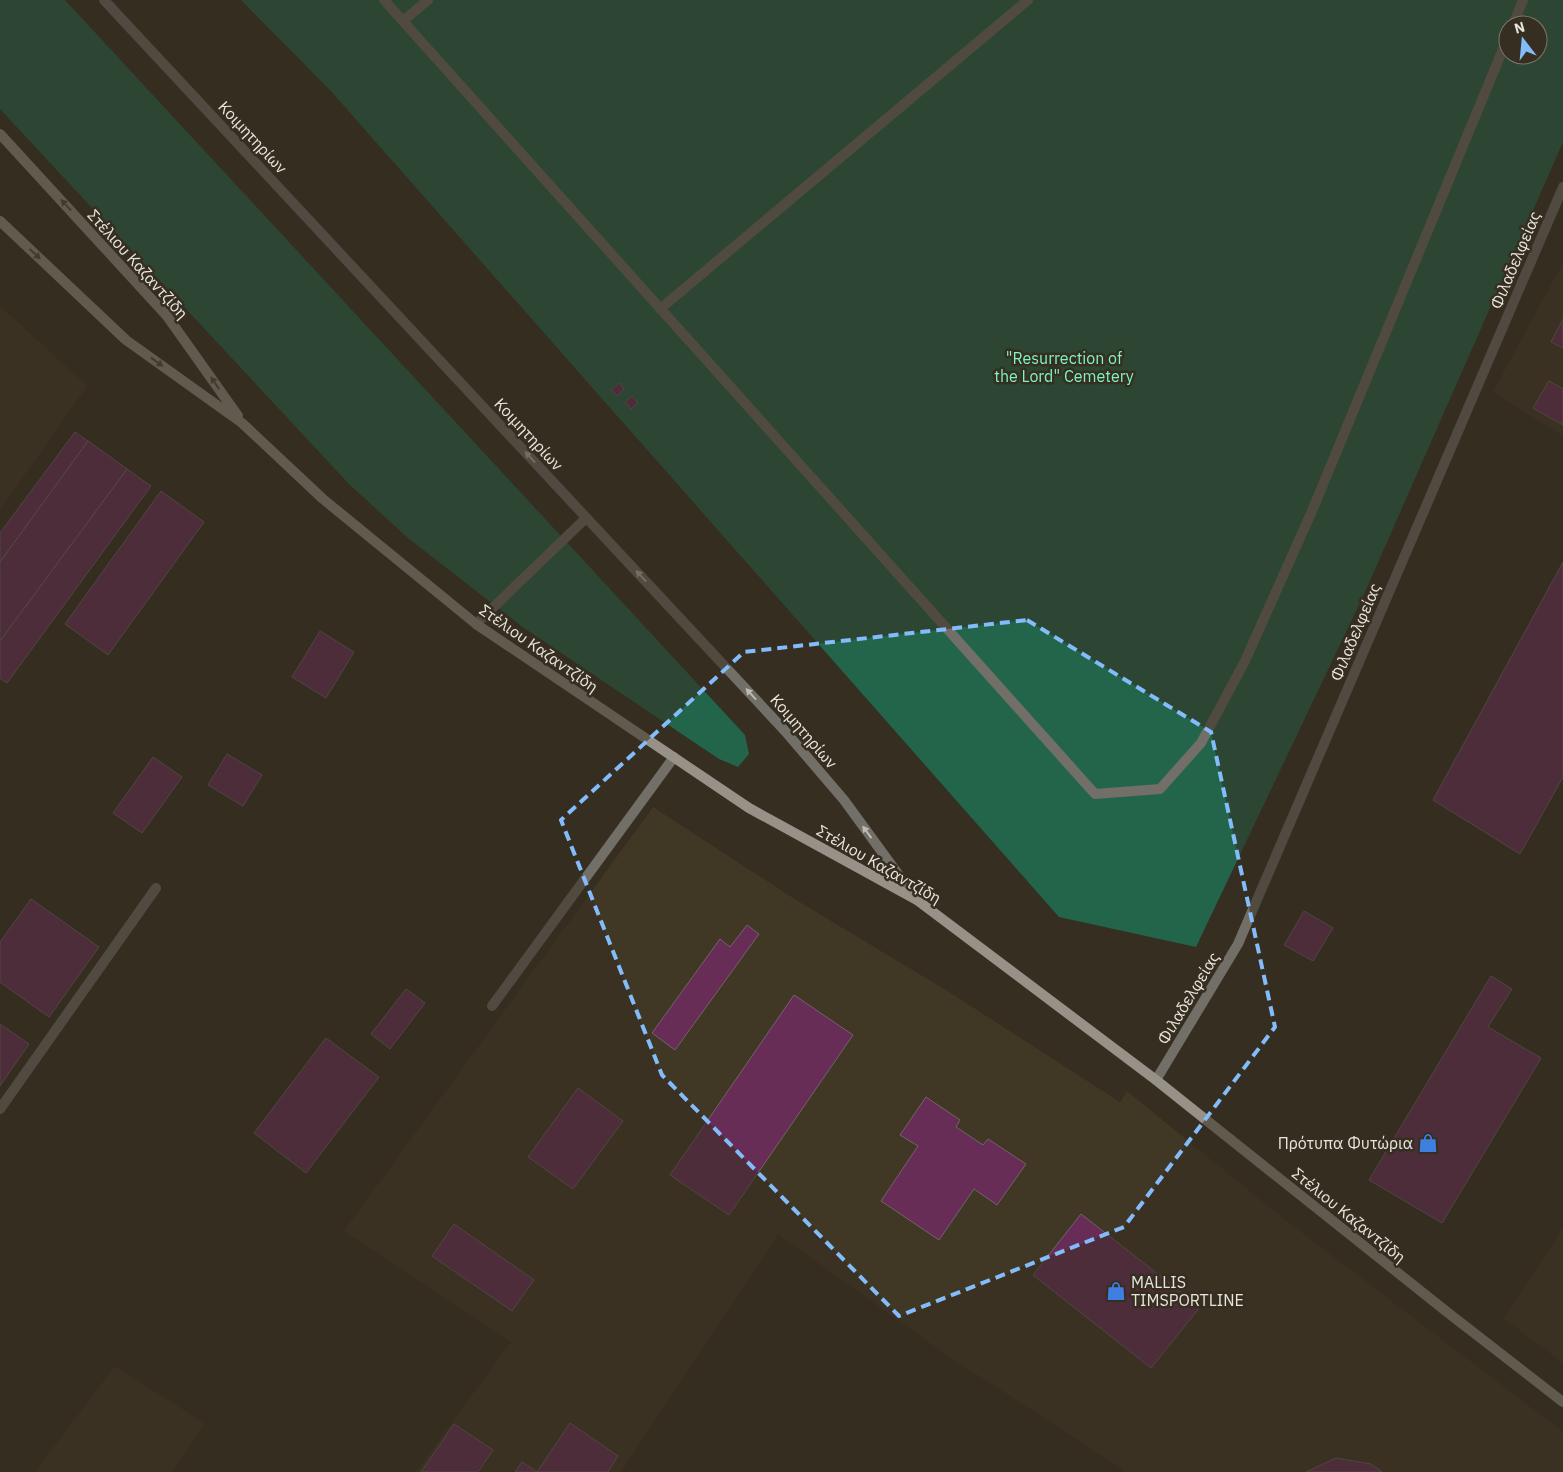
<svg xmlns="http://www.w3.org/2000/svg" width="1563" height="1472" font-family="'IBM Plex Sans',sans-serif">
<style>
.built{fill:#413725}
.green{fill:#22654b;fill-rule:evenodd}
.building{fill:#682d57;stroke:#72636c}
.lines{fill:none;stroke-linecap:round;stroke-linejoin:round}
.lane{stroke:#726e68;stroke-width:10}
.street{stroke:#726e68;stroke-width:10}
.secondary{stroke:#989188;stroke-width:10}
.oneway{fill:#534c40}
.oneway2{fill:#bfbbb3}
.marked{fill:none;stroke:#83bcfb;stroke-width:4;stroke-dasharray:10 6;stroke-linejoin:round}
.labels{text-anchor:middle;stroke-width:5;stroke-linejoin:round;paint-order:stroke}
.street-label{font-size:16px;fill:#e8e4dc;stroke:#352e21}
.park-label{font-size:16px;fill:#7df5c3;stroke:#352e21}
.poi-label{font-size:16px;fill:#e8e4dc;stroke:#352e21;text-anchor:end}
</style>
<rect width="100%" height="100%" fill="#352e21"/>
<!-- built -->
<path class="built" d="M 1563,263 L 1563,436 L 1493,392 Z
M 0,306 L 87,386 L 0,510 Z
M 653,807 L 793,898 L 946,990 L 1120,1102 L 1127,1091 L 1285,1220 L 1563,1432 L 1563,1472 L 1122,1472 L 1123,1469 L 944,1353 L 778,1234 L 621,1472 L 416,1472 L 511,1342 L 344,1231 Z
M 1563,1228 L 1563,1363 L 1504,1318 Z
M 115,1366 L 205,1424 L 171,1472 L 35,1472 Z"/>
<!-- green -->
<path class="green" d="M 0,0 L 65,0 L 745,735 L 749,754 L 738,767 L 719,759 L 524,628 L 408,538 L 349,484 L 0,109 Z
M 241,0 L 1563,0 L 1563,142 L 1365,592 L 1196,947 L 1059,917 L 330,90 ZM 1508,25 L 1538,25 L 1538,55 L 1508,55 Z"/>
<!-- building -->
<path class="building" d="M 1563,319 L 1563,348 L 1551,342 Z
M 1549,381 L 1563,389 L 1563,425 L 1533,408 Z
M 619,383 L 624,389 L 617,396 L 611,390 Z
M 632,396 L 638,403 L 631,409 L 625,402 Z
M 75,432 L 88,441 L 0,562 L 0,533 Z
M 88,441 L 127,469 L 0,641 L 0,562 Z
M 127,469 L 151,486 L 7,683 L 0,678 L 0,641 Z
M 161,491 L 204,522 L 108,655 L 65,624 Z
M 1563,562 L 1563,777 L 1520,854 L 1433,800 Z
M 320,631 L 354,652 L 326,698 L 292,677 Z
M 227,754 L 262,775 L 243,806 L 208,785 Z
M 153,757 L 182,777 L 142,833 L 113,813 Z
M 31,899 L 99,947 L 49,1017 L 0,982 L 0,942 Z
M 1304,911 L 1333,928 L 1313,961 L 1284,945 Z
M 747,925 L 759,934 L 675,1050 L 652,1033 L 720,939 L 730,947 Z
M 1491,976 L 1512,989 L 1488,1027 L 1541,1058 L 1442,1223 L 1369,1180 Z
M 406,989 L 425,1003 L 390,1049 L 371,1034 Z
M 794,995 L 853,1035 L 729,1215 L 670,1175 Z
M 0,1024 L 29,1044 L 0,1086 Z
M 326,1038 L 379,1077 L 306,1173 L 254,1133 Z
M 578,1088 L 623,1121 L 573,1189 L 528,1157 Z
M 926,1097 L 960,1120 L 956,1127 L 983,1145 L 988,1139 L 1026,1164 L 997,1205 L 974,1189 L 939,1240 L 881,1201 L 918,1146 L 900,1135 Z
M 1081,1214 L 1200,1307 L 1151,1368 L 1033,1275 Z
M 454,1224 L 534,1280 L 512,1311 L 432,1256 Z
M 570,1423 L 618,1456 L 608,1472 L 537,1472 Z
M 454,1424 L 493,1450 L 478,1472 L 421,1472 Z
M 1336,1458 L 1371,1464 L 1382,1472 L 1306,1472 Z
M 522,1462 L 537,1472 L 515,1472 Z"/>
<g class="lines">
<!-- lane -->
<path class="lane" d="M 104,0 L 785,731 L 844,800 L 917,900
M 384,0 L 1095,794 L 1160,789 L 1201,743 L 1245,661 L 1312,511 L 1508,37
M 403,21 L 428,0
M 1513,25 L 1523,0
M 660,309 L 1028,0
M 476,624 L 586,518
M 492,1006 L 674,757
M 0,1109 L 156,888"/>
<!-- street -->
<path class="street" d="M 1156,1080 L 1238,944 L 1563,187"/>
<!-- secondary -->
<path class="secondary" d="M 0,134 L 167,316 L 238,416
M 0,221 L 126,340 L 242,423 L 323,499 L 476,624 L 749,808 L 917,900 L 1156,1080 L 1447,1312 L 1563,1402"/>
</g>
<!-- one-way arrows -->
<defs><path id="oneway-solid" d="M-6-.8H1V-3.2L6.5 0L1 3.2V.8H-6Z" transform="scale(1.25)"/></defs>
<g class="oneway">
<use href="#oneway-solid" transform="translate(66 205) rotate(-133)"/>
<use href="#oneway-solid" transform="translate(35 254) rotate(43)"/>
<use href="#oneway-solid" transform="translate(157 362) rotate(36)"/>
<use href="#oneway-solid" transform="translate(215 383) rotate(-125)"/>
</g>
<g class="oneway2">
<use href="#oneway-solid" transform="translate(530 457) rotate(-133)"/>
<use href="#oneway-solid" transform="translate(641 576) rotate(-133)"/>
<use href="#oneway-solid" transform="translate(751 694) rotate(-132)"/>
<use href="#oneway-solid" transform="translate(867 832) rotate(-126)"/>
</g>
<!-- marked area -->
<path d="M0 0H1563V1472H0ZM 1027,620 L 1211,732 L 1275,1027 L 1124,1227 L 899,1316 L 662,1075 L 561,820 L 744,652 Z" fill="#352e21" fill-opacity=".55" fill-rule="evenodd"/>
<path class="marked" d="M 1027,620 L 1211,732 L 1275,1027 L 1124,1227 L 899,1316 L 662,1075 L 561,820 L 744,652 Z"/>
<!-- icons -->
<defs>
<g id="shop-bare" transform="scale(1.5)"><path d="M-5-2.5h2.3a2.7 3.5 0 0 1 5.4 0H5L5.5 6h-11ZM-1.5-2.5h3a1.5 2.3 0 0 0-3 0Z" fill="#3f7fe0" stroke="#352e21" stroke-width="2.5" paint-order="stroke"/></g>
</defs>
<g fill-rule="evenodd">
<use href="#shop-bare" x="1428" y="1143"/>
<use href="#shop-bare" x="1116" y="1291"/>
</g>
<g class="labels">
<!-- street labels -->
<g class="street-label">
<text transform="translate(253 137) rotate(47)" y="6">Κοιμητηρίων</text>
<text transform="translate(1515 260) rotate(-67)" y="6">Φιλαδελφείας</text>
<text transform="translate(138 264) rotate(48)" y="6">Στέλιου Καζαντζίδη</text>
<text transform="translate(529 434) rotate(47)" y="6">Κοιμητηρίων</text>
<text transform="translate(1355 632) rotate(-67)" y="6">Φιλαδελφείας</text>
<text transform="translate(539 648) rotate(35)" y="6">Στέλιου Καζαντζίδη</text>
<text transform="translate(804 731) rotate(49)" y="6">Κοιμητηρίων</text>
<text transform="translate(879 864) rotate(30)" y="6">Στέλιου Καζαντζίδη</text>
<text transform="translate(1188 998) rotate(-59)" y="6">Φιλαδελφείας</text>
<text transform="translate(1349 1215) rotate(39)" y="6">Στέλιου Καζαντζίδη</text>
</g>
<!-- park labels -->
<g class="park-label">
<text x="1064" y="364">"Resurrection of<tspan x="1064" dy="18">the Lord" Cemetery</tspan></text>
</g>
<!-- poi labels -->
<g class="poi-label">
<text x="1413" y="1149">Πρότυπα Φυτώρια</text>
<text x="1131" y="1288" text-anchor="start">MALLIS<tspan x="1131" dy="18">TIMSPORTLINE</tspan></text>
</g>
</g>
<!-- north arrow -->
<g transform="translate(1523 40) rotate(344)"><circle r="24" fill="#352e21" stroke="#7d776c"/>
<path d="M0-4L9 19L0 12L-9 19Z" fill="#83bcfb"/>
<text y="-8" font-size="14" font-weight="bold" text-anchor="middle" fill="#e8e4dc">N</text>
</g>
</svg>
